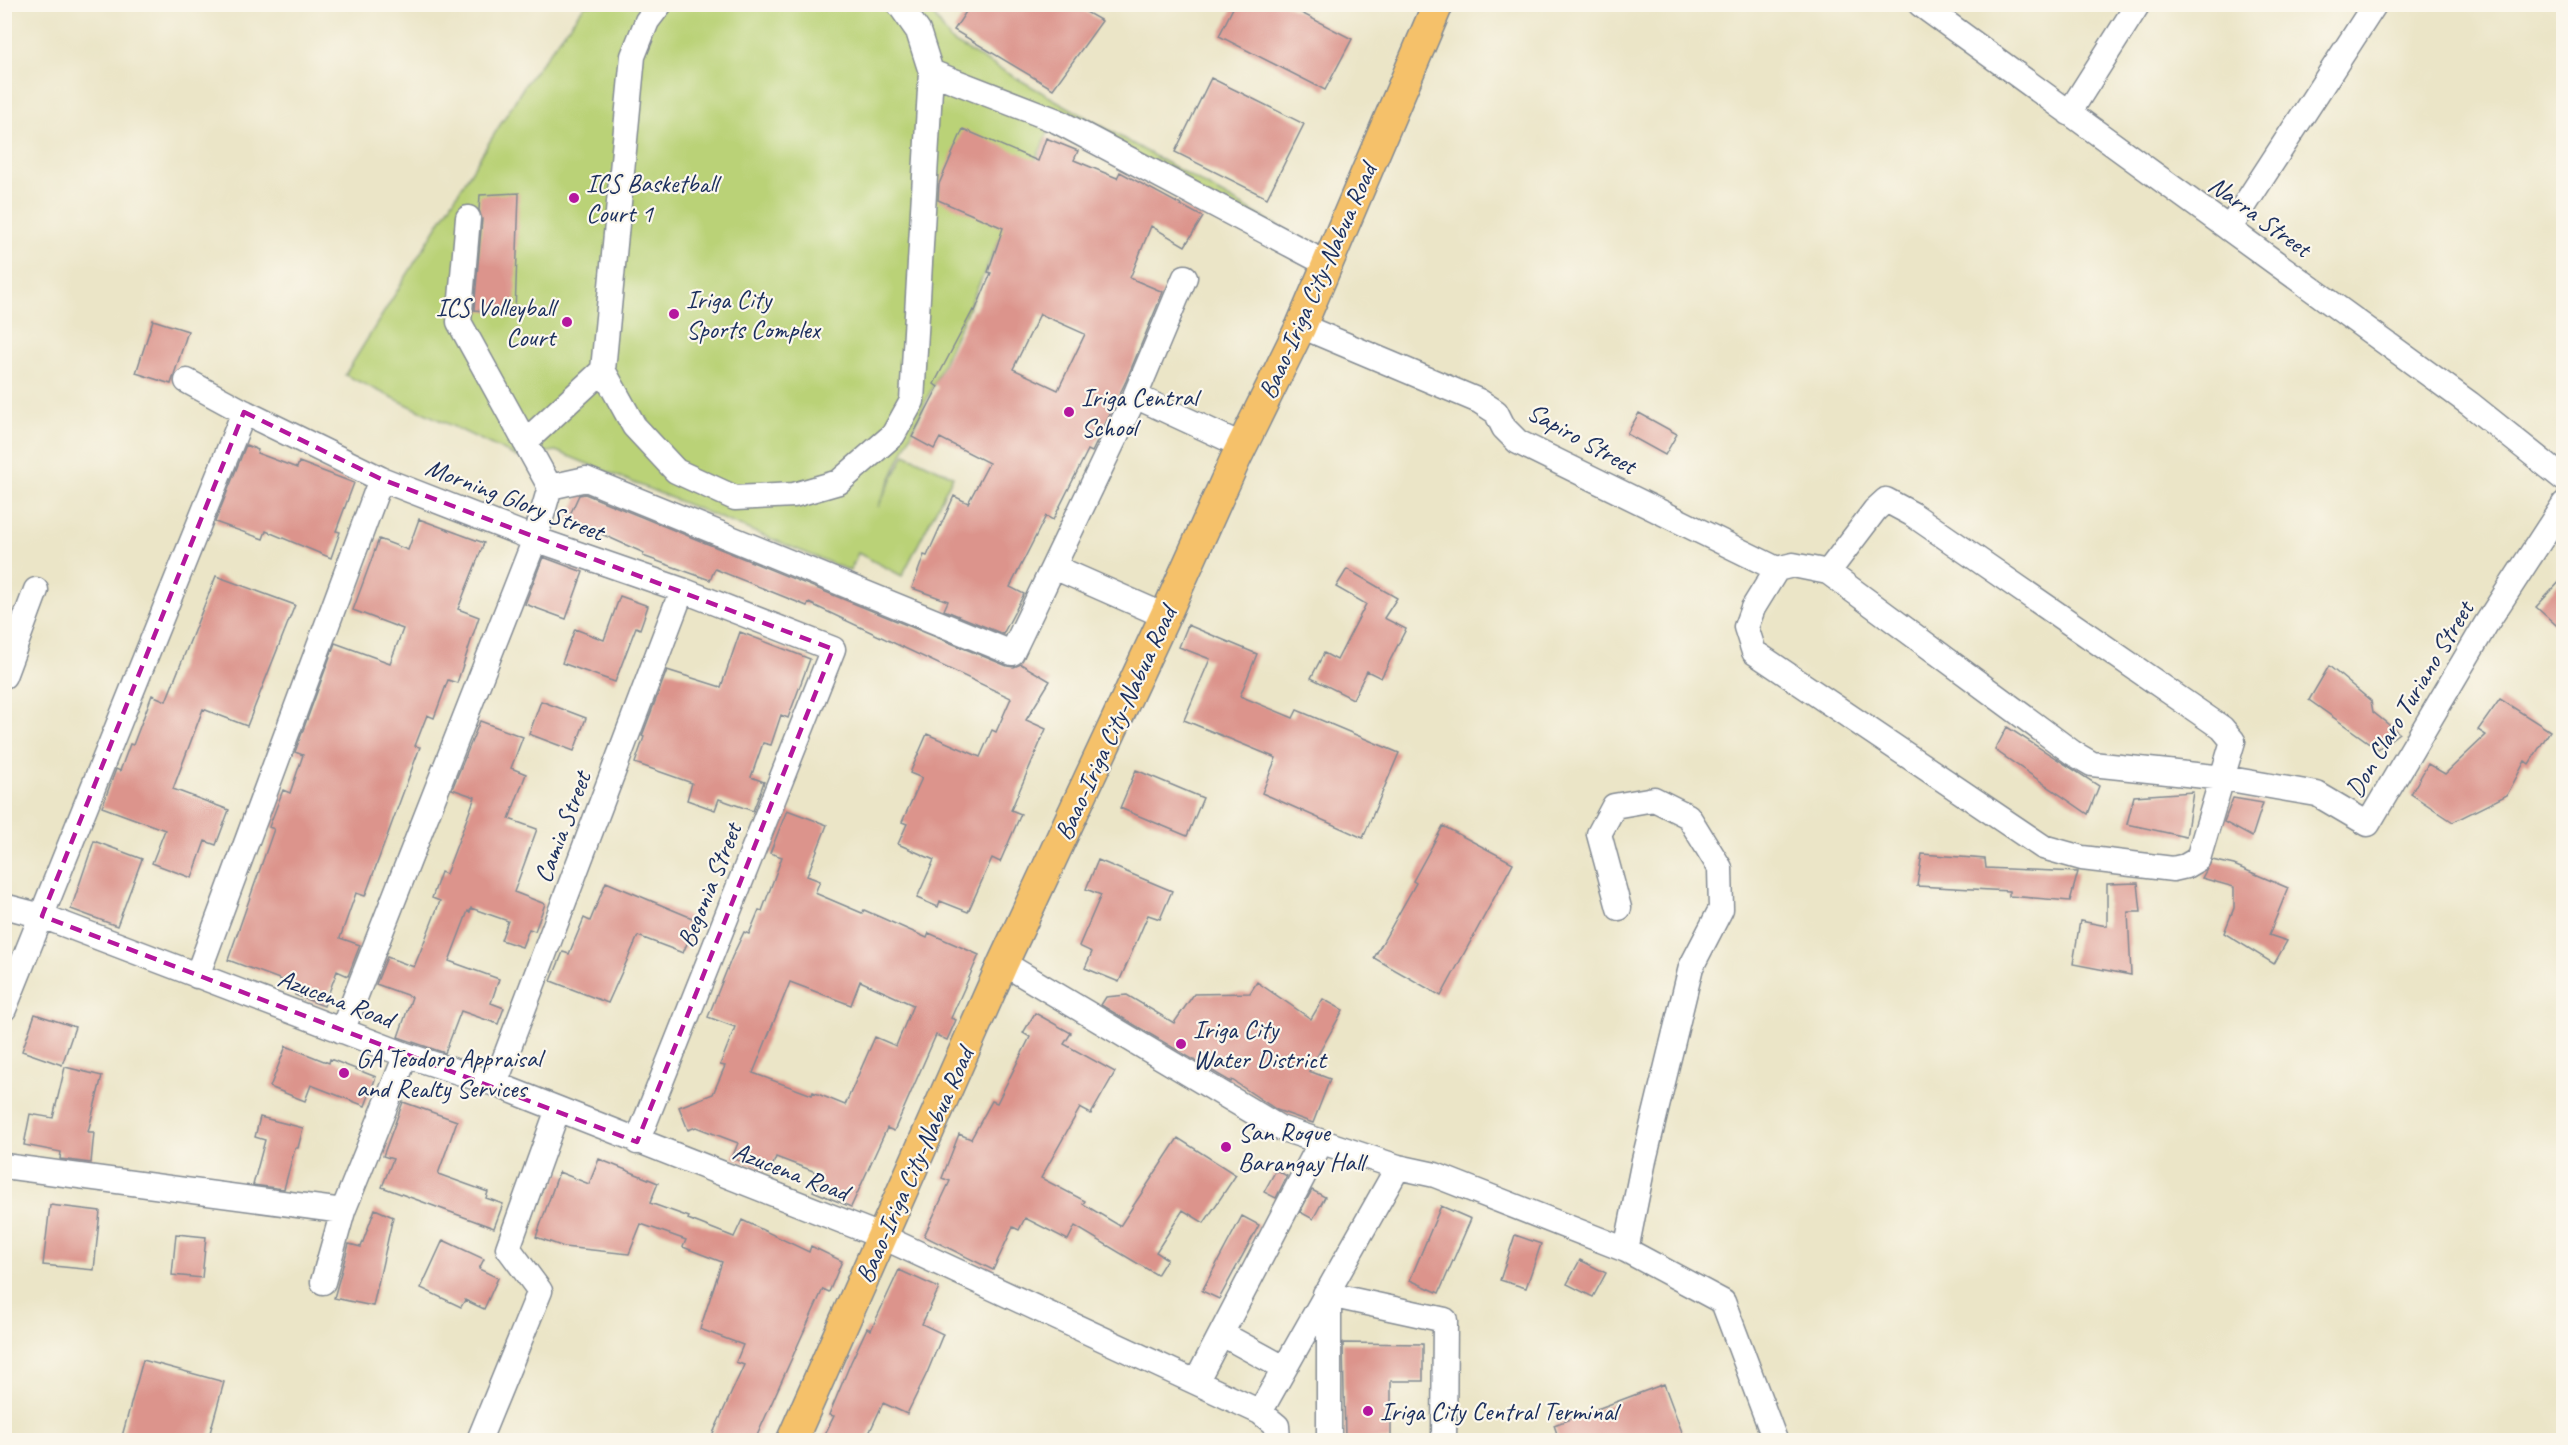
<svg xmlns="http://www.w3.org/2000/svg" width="2568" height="1445" font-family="Caveat,sans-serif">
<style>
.green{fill:#bad277;stroke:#6a806a;stroke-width:1.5}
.building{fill:#dc948c;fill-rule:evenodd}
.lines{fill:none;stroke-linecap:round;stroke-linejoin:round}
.minor-casing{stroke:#838a92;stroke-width:27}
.major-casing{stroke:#838a92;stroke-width:33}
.minor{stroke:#fff;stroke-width:24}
.major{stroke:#f5c16b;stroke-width:30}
.marked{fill:none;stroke:#b5179e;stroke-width:4.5;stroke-dasharray:12 8;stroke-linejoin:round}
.poi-dot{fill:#b5179e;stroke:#fbf7ec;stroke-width:2}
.labels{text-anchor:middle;stroke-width:4.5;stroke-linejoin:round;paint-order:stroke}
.poi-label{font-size:26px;fill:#1b2f5e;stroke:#fbf7ec;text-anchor:start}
.street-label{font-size:26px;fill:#1b2f5e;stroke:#fbf7ec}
</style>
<rect width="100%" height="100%" fill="#fbf7ec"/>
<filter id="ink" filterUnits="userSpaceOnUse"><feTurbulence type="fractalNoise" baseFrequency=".0167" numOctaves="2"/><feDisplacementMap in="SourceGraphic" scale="12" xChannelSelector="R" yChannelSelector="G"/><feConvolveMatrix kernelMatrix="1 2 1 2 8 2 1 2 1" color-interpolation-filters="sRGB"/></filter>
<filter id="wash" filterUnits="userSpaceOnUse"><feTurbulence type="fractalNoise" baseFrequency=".008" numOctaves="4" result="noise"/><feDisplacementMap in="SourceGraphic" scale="24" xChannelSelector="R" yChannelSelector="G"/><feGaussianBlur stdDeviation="1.35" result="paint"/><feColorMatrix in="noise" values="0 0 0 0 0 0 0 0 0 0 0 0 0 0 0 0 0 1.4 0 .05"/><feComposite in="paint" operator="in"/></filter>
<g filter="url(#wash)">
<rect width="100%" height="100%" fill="#ebe5c7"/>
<!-- green -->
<path class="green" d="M 585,5 L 927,5 L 951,41 L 1294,235 L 1051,126 L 878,507 L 905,454 L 953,476 L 902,576 L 858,553 L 850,571 L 556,451 L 517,457 L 345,375 L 526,83 Z"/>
<g id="blocks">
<!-- building -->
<path class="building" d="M 971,4 L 1072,4 L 1102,21 L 1053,89 L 954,30 Z
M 1235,4 L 1284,4 L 1352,39 L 1325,90 L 1219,36 Z
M 1211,78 L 1304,124 L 1267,198 L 1175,152 Z
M 963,129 L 1038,161 L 1046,138 L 1078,151 L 1074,160 L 1117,178 L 1120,172 L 1203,217 L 1185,246 L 1151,226 L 1130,278 L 1163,292 L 1126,381 L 1092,452 L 1088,450 L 1053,520 L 1046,516 L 1010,587 L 1024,594 L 1003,634 L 944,610 L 948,601 L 912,588 L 924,555 L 927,556 L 954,496 L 968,503 L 989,463 L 940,438 L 934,449 L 912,437 L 938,387 L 934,384 L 973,310 L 975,311 L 991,273 L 988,272 L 1003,228 L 938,200 L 939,184 ZM 1040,314 L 1085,334 L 1058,390 L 1013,369 Z
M 519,193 L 515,314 L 474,310 L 482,219 L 479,210 L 480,195 Z
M 153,320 L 188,331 L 171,384 L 136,373 Z
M 1639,413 L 1677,434 L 1665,455 L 1627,434 Z
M 246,445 L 258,450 L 257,453 L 297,468 L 299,462 L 354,483 L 336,531 L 340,532 L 331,558 L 266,531 L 263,539 L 215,522 Z
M 585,494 L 1007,666 L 1014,667 L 1021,664 L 1050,681 L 1026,720 L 1046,729 L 1011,810 L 1021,814 L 1000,862 L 992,858 L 968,912 L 940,901 L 938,907 L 917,898 L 934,860 L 898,844 L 907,824 L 902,822 L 922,778 L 910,773 L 927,734 L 980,757 L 992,730 L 996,732 L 1011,698 L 809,603 L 807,606 L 715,569 L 710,580 L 643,556 L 644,553 L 568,519 L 579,495 Z
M 419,519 L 484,543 L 458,609 L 479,617 L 457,683 L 448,680 L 434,718 L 427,715 L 415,746 L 420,747 L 365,896 L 356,893 L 340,938 L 360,945 L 348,976 L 337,971 L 324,1006 L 295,995 L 298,986 L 228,960 L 274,829 L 269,827 L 283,790 L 290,793 L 303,755 L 295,752 L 335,643 L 390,663 L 403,629 L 353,610 L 379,539 L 408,550 Z
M 543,557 L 583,572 L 566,619 L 525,604 Z
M 1347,569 L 1397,598 L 1384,618 L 1406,629 L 1381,678 L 1367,671 L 1353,699 L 1311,678 L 1324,653 L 1337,660 L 1366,604 L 1336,587 Z
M 216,576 L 295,605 L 247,726 L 203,709 L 173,789 L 229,810 L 216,845 L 205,841 L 192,878 L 152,863 L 165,830 L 102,807 L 116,769 L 120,771 L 130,744 L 133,745 L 152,695 L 166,701 Z
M 2564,577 L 2564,632 L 2536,607 Z
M 620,596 L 648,606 L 640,629 L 636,627 L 615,682 L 562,663 L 575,629 L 604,640 Z
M 1188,625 L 1257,654 L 1240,696 L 1293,718 L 1297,710 L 1399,753 L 1363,838 L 1262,793 L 1276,758 L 1184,720 L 1210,659 L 1179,647 Z
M 740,632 L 810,659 L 788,718 L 781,715 L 771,745 L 763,743 L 751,777 L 764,782 L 753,811 L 719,799 L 715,810 L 687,800 L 692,783 L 635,763 L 644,737 L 642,736 L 667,670 L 721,687 Z
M 2329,666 L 2371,701 L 2373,712 L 2399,733 L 2378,749 L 2309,700 Z
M 2500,699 L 2550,731 L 2529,764 L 2525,761 L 2507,795 L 2453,822 L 2411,794 L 2428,764 L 2445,774 L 2486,735 L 2478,730 Z
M 541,701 L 586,718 L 574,751 L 529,734 Z
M 480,721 L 523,737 L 511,768 L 526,774 L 509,819 L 537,829 L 514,892 L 545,904 L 535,931 L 529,929 L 522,947 L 501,940 L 508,921 L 471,908 L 470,912 L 468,911 L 449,961 L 499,979 L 491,1003 L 504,1008 L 498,1024 L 461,1011 L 445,1053 L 398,1037 L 412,997 L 376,984 L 387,957 L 414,967 L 421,950 L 440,901 L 432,898 L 441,872 L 446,874 L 475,797 L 452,789 Z
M 2007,727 L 2099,786 L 2088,814 L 1995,750 Z
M 1136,770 L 1203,798 L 1187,836 L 1120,808 Z
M 2193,792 L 2186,837 L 2127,824 L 2134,796 Z
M 2233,798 L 2263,803 L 2252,837 L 2224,822 Z
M 787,810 L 827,825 L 807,876 L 820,881 L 815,893 L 862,913 L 864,910 L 927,938 L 929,933 L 979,955 L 951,1018 L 956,1020 L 947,1040 L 936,1035 L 894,1131 L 887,1128 L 851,1207 L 813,1191 L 821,1174 L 776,1157 L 770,1172 L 732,1158 L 738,1143 L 696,1127 L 688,1130 L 679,1107 L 713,1094 L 725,1066 L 720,1065 L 735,1027 L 708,1017 L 732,957 L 744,932 L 749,934 L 759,910 L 762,911 L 782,857 L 770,853 ZM 860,981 L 913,1005 L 896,1046 L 875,1037 L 845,1105 L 813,1092 L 812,1095 L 753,1073 L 790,982 L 851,1005 Z
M 1443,826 L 1513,863 L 1441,996 L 1374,958 L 1416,883 L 1413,881 Z
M 94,841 L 142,859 L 117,926 L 71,909 Z
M 1922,854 L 1985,859 L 1986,868 L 2078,872 L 2070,901 L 2009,896 L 2009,891 L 1917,886 Z
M 1098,860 L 1172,891 L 1160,919 L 1148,915 L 1119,982 L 1085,968 L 1092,952 L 1079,946 L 1101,895 L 1086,889 Z
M 2212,860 L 2234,865 L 2288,888 L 2269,935 L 2287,941 L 2274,964 L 2224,933 L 2234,908 L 2234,887 L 2202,878 Z
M 606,882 L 697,920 L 683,953 L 638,936 L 608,1003 L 551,981 L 563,952 L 569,954 L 584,918 L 590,921 Z
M 2138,883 L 2141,912 L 2128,912 L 2131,975 L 2073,964 L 2080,921 L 2107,926 L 2107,884 Z
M 1257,982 L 1311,1019 L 1323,999 L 1343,1010 L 1309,1071 L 1330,1079 L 1313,1123 L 1277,1110 L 1232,1080 L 1231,1082 L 1101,1005 L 1106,997 L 1127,995 L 1174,1023 L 1194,994 L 1250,993 Z
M 1035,1013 L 1071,1033 L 1064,1044 L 1115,1072 L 1091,1114 L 1080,1108 L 1041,1178 L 1085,1201 L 1083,1204 L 1120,1226 L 1178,1138 L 1236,1175 L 1204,1223 L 1183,1210 L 1156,1252 L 1167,1259 L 1157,1275 L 1075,1226 L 1068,1240 L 1025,1218 L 1019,1230 L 1013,1227 L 993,1270 L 924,1236 L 950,1181 L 942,1178 L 959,1134 L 971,1139 L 992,1101 L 997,1103 L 1030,1037 L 1023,1033 Z
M 35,1014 L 75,1027 L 62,1065 L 22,1051 Z
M 286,1046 L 329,1063 L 330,1059 L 376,1077 L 365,1106 L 311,1085 L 305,1101 L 270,1087 Z
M 65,1067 L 102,1076 L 88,1132 L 94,1132 L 91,1163 L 60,1159 L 61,1152 L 24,1145 L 30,1114 L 53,1118 Z
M 403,1102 L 457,1121 L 438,1174 L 488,1192 L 486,1198 L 503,1204 L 494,1228 L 382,1187 L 393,1159 L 383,1156 Z
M 260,1117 L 303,1128 L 298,1148 L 295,1148 L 284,1189 L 253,1185 L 265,1140 L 255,1137 Z
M 599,1159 L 658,1183 L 650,1203 L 689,1217 L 688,1219 L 734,1237 L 742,1220 L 809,1252 L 811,1246 L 842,1261 L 829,1292 L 823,1289 L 755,1440 L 710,1440 L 744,1365 L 736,1362 L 743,1345 L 700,1329 L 722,1262 L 683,1247 L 686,1240 L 641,1224 L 629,1254 L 564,1247 L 536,1237 L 559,1172 L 589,1184 Z
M 1276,1170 L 1287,1176 L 1276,1198 L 1264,1192 Z
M 1312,1190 L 1325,1197 L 1313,1219 L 1300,1212 Z
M 50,1205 L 100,1211 L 94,1270 L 43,1265 Z
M 1441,1206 L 1471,1219 L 1439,1293 L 1410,1280 Z
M 375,1209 L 393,1217 L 373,1306 L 334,1298 L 349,1244 L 361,1247 Z
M 1242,1216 L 1259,1225 L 1219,1299 L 1202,1291 Z
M 176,1234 L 206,1237 L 202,1278 L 172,1275 Z
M 1515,1235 L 1541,1244 L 1526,1288 L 1500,1280 Z
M 443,1240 L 484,1259 L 479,1269 L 498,1278 L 484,1309 L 465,1300 L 461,1307 L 421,1288 Z
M 1580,1260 L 1606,1273 L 1593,1297 L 1567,1284 Z
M 899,1270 L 939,1288 L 922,1324 L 943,1334 L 927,1373 L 907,1414 L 883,1403 L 866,1440 L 822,1440 L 834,1416 L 829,1415 L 851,1362 L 867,1328 L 871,1330 Z
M 1343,1343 L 1423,1344 L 1423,1381 L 1391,1381 L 1391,1440 L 1345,1440 Z
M 143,1360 L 224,1382 L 208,1440 L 121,1440 Z
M 1664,1384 L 1685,1440 L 1559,1440 L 1554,1425 Z"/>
</g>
</g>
<g filter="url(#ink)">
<use href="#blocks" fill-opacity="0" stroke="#838a92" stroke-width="1.5"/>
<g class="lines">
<!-- minor casing -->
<g class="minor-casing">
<path id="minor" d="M 660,4 L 647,21 L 633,56 L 603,370 L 634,426 L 676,471 L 735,498 L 794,495 L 839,482 L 893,435 L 912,401 L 931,72 L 918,31 L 899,4
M 1920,4 L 2470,404 L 2564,479
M 931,72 L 1057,121 L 1327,264
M 2069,113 L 2138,4
M 468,218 L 459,322 L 550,487
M 2229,229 L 2375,4
M 1301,326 L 1479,401 L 1496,412 L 1504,428 L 1518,442 L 1777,569
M 187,381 L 244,412 L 381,479 L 535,539 L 682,590 L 833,649 L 637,1142
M 1135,396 L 1241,445
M 525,442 L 603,370
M 1054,567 L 1165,616
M 1828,572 L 1875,510 L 1886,500 L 1912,514 L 2222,728 L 2233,741 L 2198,859 L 2186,866 L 2173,869 L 2082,858 L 2043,847 L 1754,652 L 1746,627 L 1753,608 L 1777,569 L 1793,565 L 1828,572 L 2073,753 L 2092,764 L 2224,778 L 2317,794 L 2368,824 L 2486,624 L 2564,504
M 4,676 L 36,590
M 4,906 L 42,916 L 406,1055 L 495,1084 L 883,1237 L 1260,1412 L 1277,1426 L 1278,1440
M 1619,908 L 1599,834 L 1614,806 L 1654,799 L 1688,816 L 1720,868 L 1721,909 L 1691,967 L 1644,1160 L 1626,1250
M 1003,963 L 1280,1128 L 1398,1167 L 1435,1175 L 1626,1250 L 1723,1302 L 1775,1440
M 197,976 L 381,479
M 4,1009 L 244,412
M 342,1031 L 535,539 L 550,487 L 586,479 L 1012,653 L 1135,396 L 1185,277
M 495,1084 L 682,590
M 4,1166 L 343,1211
M 323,1282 L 343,1211 L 406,1055
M 1325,1294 L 1445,1320 L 1444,1440
M 1329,1295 L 1329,1440
M 1222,1334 L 1284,1368
M 1196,1382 L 1321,1142
M 1260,1412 L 1398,1167
M 479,1440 L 540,1291 L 508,1248 L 558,1109"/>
</g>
<!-- major casing -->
<g class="major-casing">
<path id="major" d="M 792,1440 L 1003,963 L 1165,616 L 1236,458 L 1301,326 L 1438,4"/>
</g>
<!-- minor -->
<use href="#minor" class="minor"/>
<!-- major -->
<use href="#major" class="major"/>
</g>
</g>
<!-- marked area -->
<path class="marked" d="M 244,412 L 381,479 L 833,649 L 637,1142 L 42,916 Z"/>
<!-- markers -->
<g class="poi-dot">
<circle cx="574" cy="198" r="6"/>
<circle cx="674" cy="314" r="6"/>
<circle cx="567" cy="322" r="6"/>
<circle cx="1069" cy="412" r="6"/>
<circle cx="1181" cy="1044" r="6"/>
<circle cx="344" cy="1073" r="6"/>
<circle cx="1226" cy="1147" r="6"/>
<circle cx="1368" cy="1411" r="6"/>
</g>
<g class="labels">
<!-- poi labels -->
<g class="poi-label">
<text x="586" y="192">ICS Basketball<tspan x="586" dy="30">Court 1</tspan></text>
<text x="686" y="308">Iriga City<tspan x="686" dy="30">Sports Complex</tspan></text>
<text x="555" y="316" text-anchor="end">ICS Volleyball<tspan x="555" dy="30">Court</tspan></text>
<text x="1081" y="406">Iriga Central<tspan x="1081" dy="30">School</tspan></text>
<text x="1193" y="1038">Iriga City<tspan x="1193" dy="30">Water District</tspan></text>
<text x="356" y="1067">GA Teodoro Appraisal<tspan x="356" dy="30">and Realty Services</tspan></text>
<text x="1238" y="1141">San Roque<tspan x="1238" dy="30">Barangay Hall</tspan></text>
<text x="1380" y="1420">Iriga City Central Terminal</text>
</g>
<!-- street labels -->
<g class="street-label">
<text transform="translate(2260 216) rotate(36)" y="9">Narra Street</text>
<text transform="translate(1317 281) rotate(-66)" y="9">Baao-Iriga City-Nabua Road</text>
<text transform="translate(1582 438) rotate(29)" y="9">Sapiro Street</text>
<text transform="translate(515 499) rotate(21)" y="9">Morning Glory Street</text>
<text transform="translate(2409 699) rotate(-59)" y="9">Don Claro Turiano Street</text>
<text transform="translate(1115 723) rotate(-65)" y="9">Baao-Iriga City-Nabua Road</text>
<text transform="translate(562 827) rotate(-69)" y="9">Camia Street</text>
<text transform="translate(709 885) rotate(-68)" y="9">Begonia Street</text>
<text transform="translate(336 998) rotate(21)" y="9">Azucena Road</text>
<text transform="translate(914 1165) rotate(-66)" y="9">Baao-Iriga City-Nabua Road</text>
<text transform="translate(791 1171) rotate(21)" y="9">Azucena Road</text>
</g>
</g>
<!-- margin -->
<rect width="2568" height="1445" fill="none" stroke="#fbf7ec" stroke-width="24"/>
</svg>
